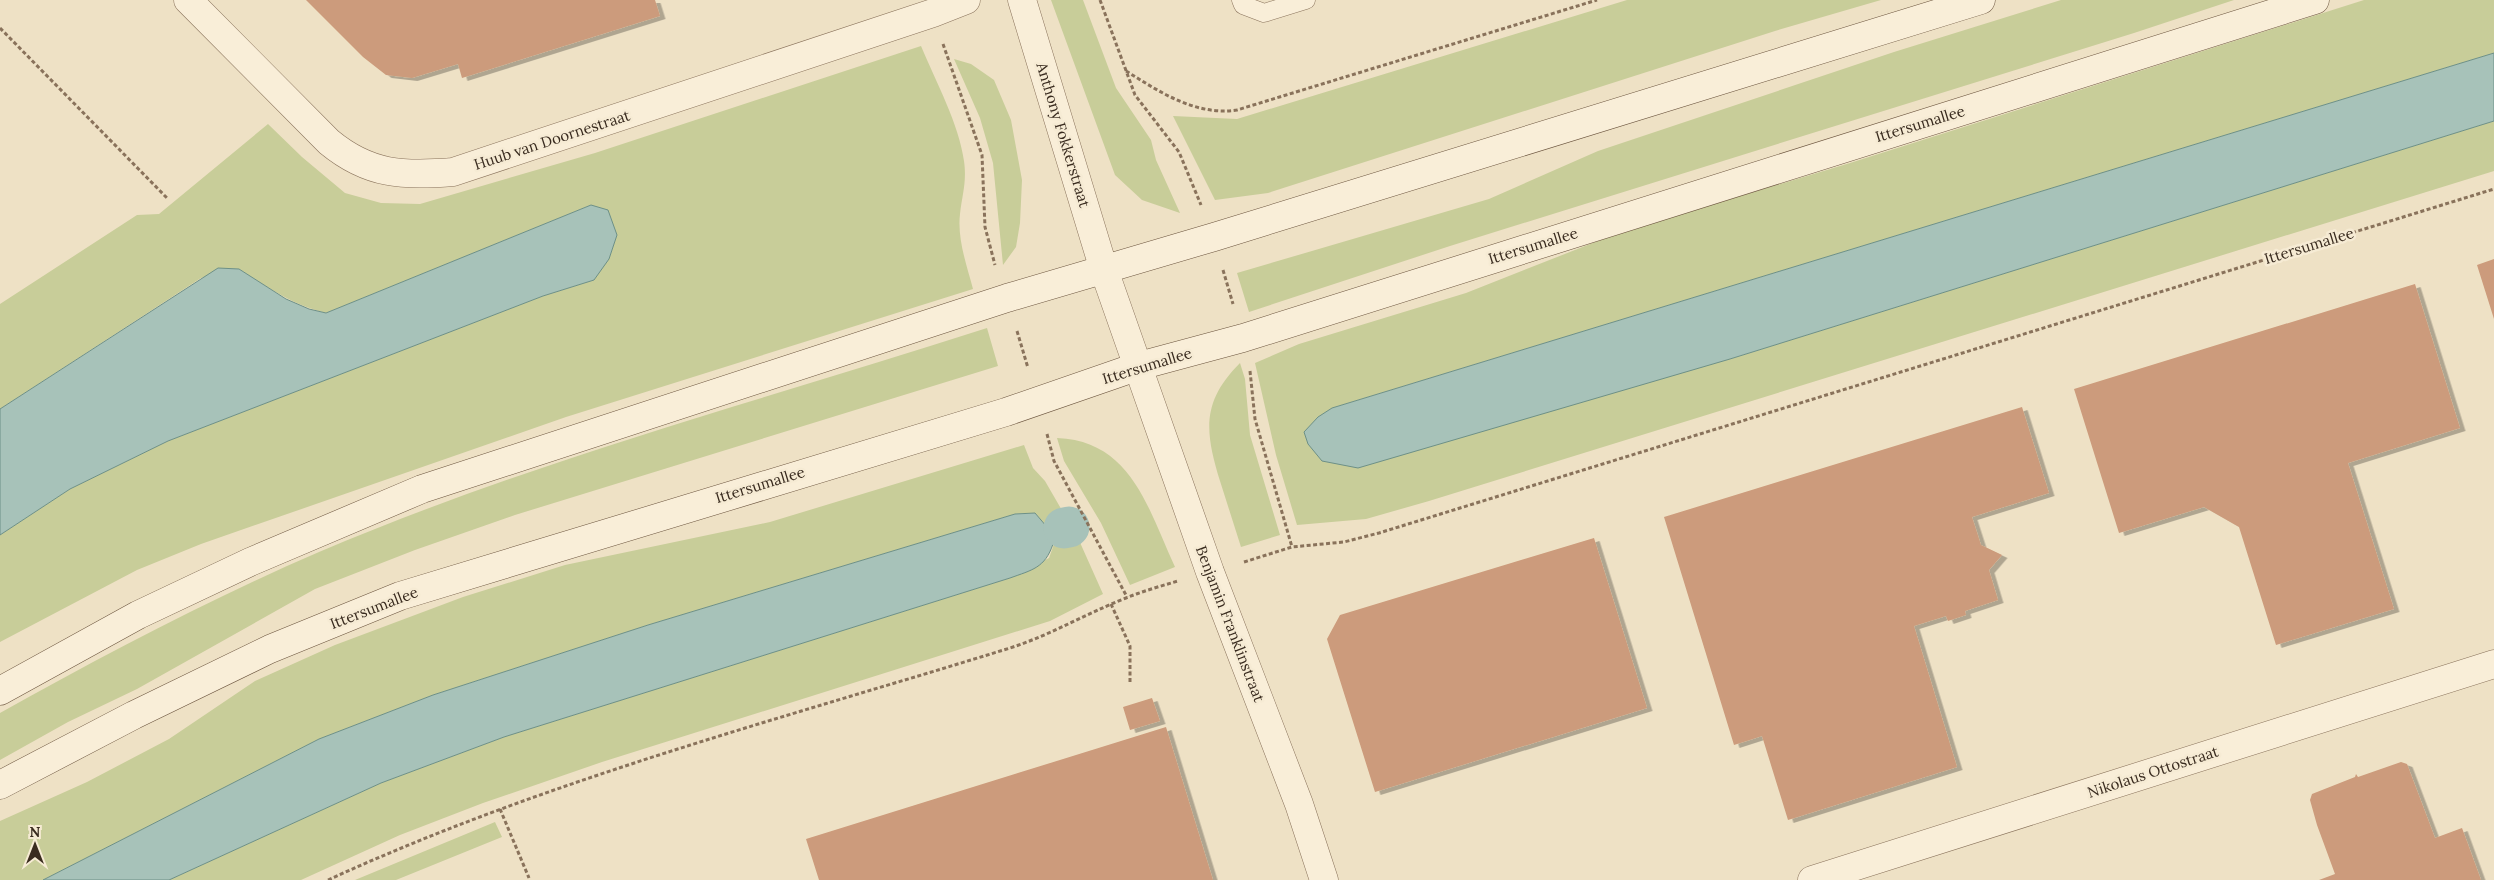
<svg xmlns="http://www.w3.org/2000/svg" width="2494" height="880" font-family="Lora,serif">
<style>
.green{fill:#c8cd99}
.water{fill:#a7c2b9;stroke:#6d9087}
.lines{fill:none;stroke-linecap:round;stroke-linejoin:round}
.canal{stroke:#a7c2b9;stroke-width:41}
.building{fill:#cc9b7b;filter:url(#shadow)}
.service-casing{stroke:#89725b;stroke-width:19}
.minor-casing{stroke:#89725b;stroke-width:29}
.secondary-casing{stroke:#6b543e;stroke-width:29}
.path{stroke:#89725b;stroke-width:3;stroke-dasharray:4 2.5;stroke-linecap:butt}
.service{stroke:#f9eed8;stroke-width:18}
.minor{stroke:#f9eed8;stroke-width:28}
.secondary{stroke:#f9eed8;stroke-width:28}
.labels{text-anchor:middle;stroke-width:5;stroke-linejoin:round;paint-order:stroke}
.street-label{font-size:15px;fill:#392b1f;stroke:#f6ebd4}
</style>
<defs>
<filter id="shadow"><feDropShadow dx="5.5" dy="3" stdDeviation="0" flood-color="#0004"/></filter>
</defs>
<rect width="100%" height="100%" fill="#eee1c5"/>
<!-- green -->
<path class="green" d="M 1051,0 L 1083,0 L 1116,88 L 1151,140 L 1156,160 L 1180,213 L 1142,200 L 1115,175 Z
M 1627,0 L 1881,0 L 1775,31 L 1268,193 L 1215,200 L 1173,116 L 1237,119 Z
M 2061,0 L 2234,0 L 2134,33 L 1450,246 L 1249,312 L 1237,273 L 1489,199 L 1598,151 L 1894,52 Z
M 2364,0 L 2494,0 L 2494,53 L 1332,408 L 1730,359 L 2494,121 L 2494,171 L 1429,501 L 1366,519 L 1297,525 L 1276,455 L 1255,363 L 1299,344 L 1466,293 L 1618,233 L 1850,163 Z
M 921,46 C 936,82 959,124 964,161 C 967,182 962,195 960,214 C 957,239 967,266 973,289 L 566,417 L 201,544 L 137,570 L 0,642 L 0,535 L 70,489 L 168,441 L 543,296 L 594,280 L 591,205 L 326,313 C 293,305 267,287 239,269 L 201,278 L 0,409 L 0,304 L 137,215 L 159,214 L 268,124 L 302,157 L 345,193 L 381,203 L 420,204 L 595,153 Z
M 954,59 L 971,64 L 994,80 L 1011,120 L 1022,180 L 1020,223 L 1016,247 L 1003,265 L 993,163 L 980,118 Z
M 987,328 L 998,366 L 515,515 L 415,550 L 315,589 L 137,689 L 68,722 L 0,760 L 0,713 C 104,655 210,599 319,552 C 535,460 764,400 987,328 Z
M 1240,363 L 1245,379 L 1250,435 L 1280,535 L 1241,547 C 1234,525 1227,503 1220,481 C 1205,432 1201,402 1240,363 Z
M 1057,438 C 1132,441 1148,509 1175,567 L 1130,585 L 1101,523 L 1064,461 Z
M 1024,445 L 1033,468 L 1045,481 L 1078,538 L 1103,594 L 1050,621 L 602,762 L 483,803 L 400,835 L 301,880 L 169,880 L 381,783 L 504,737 L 1010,578 L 1049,558 L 1062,522 L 1047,527 L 1035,513 L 1015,514 L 648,625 L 433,695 L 319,739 L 43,880 L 0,880 L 0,821 L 87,782 L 169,739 L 255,681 L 335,645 L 463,597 L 565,565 L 770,522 Z
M 495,822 L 502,837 L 396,880 L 355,880 Z"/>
<!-- water -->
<path class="water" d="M 2494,53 L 2494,121 L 1730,359 L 1358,468 L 1322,461 L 1308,444 L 1304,432 L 1318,417 L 1332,408 Z
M 591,205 L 608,210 L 617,235 L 609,259 L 594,280 L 543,296 L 168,441 L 70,489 L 0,535 L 0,409 L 218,268 L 239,269 L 286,299 L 309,309 L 326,313 Z
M 1035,513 L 1047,527 L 1062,522 L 1067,537 L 1053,544 C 1045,568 1032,570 1010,578 L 504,737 L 381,783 L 169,880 L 43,880 L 319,739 L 433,695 L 648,625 L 1015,514 Z"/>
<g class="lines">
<!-- canal -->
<path class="canal" d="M 1064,528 L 1069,527"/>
</g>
<!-- building -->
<path class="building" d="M 306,0 L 655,0 L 660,16 L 462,78 L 458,64 L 412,78 L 386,75 L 363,57 Z
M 2494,259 L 2494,319 L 2477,265 Z
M 2415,284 L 2460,428 L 2348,463 L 2394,609 L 2276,645 L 2239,527 L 2204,507 L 2119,533 L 2074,389 Z
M 2022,407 L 2049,493 L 1972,517 L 1981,545 L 2002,555 L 1989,570 L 1998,600 L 1965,611 L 1966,615 L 1948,621 L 1946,616 L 1914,626 L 1957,767 L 1788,820 L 1762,736 L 1734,745 L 1664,517 Z
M 1594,538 L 1647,708 L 1375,792 L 1327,639 L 1340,615 Z
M 1152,698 L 1160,721 L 1130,730 L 1123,707 Z
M 1166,727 L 1213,880 L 819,880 L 806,839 Z
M 2401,762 L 2407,764 L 2435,838 L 2462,828 L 2481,880 L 2319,880 L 2335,874 L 2317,825 L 2310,800 L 2312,794 L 2355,777 L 2356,774 L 2358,777 Z"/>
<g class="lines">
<!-- service casing -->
<g class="service-casing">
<path id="service" d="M 1241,0 L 1243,5 L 1264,13 L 1306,0"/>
</g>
<!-- minor casing -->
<g class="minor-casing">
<path id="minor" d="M 188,0 L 329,142 C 369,175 403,176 453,172 L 933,13 L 966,0
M 1022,0 L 1104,270 L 1210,572 L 1299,804 L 1324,880
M 1812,880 L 2494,664"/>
</g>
<!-- secondary casing -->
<g class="secondary-casing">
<path id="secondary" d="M 0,691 L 138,615 L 250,562 L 422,489 L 1007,298 L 1214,237 L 1981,0
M 0,785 L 134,715 L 270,649 L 400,596 L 1006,412 L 1139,366 L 1243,338 L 2315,0"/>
</g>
<!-- path -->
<path class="path" d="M 1100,0 L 1135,95 L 1179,152 L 1201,205
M 0,28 L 167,198
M 943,44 L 982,155 L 985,227 L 995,265
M 1126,71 C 1160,92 1195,116 1237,110 L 1597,0
M 1223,270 L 1233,304
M 1017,331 L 1028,368
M 1250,371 L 1255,419 L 1292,547
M 1047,434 L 1054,461 L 1127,597
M 1244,562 L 1292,547 L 1344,542 L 1379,533 L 2494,189
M 1111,604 L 1130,646 L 1130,684
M 500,809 L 529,878
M 328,880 C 546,780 781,719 1010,648 C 1053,634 1085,614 1126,598 C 1143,591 1161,586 1178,581"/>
<!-- service -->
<use href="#service" class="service"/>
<!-- minor -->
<use href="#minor" class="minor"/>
<!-- secondary -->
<use href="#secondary" class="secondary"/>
</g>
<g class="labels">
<!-- street labels -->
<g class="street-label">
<text transform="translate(1920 124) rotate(-17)" y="5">Ittersumallee</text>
<text transform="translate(1063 135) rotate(73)" y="5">Anthony Fokkerstraat</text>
<text transform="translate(552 140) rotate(-18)" y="5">Huub van Doornestraat</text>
<text transform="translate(1533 246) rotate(-17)" y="5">Ittersumallee</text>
<text transform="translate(2309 246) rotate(-17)" y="5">Ittersumallee</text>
<text transform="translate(1147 366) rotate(-17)" y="5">Ittersumallee</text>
<text transform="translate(760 485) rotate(-17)" y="5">Ittersumallee</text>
<text transform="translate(374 608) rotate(-21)" y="5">Ittersumallee</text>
<text transform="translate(1230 624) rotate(69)" y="5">Benjamin Franklinstraat</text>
<text transform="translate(2153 772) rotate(-18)" y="5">Nikolaus Ottostraat</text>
</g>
</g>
<!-- north arrow -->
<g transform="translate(35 845)" stroke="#f6ebd4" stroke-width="4" paint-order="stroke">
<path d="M0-4L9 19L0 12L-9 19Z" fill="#392b1f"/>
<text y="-8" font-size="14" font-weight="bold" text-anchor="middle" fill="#392b1f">N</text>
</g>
</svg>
